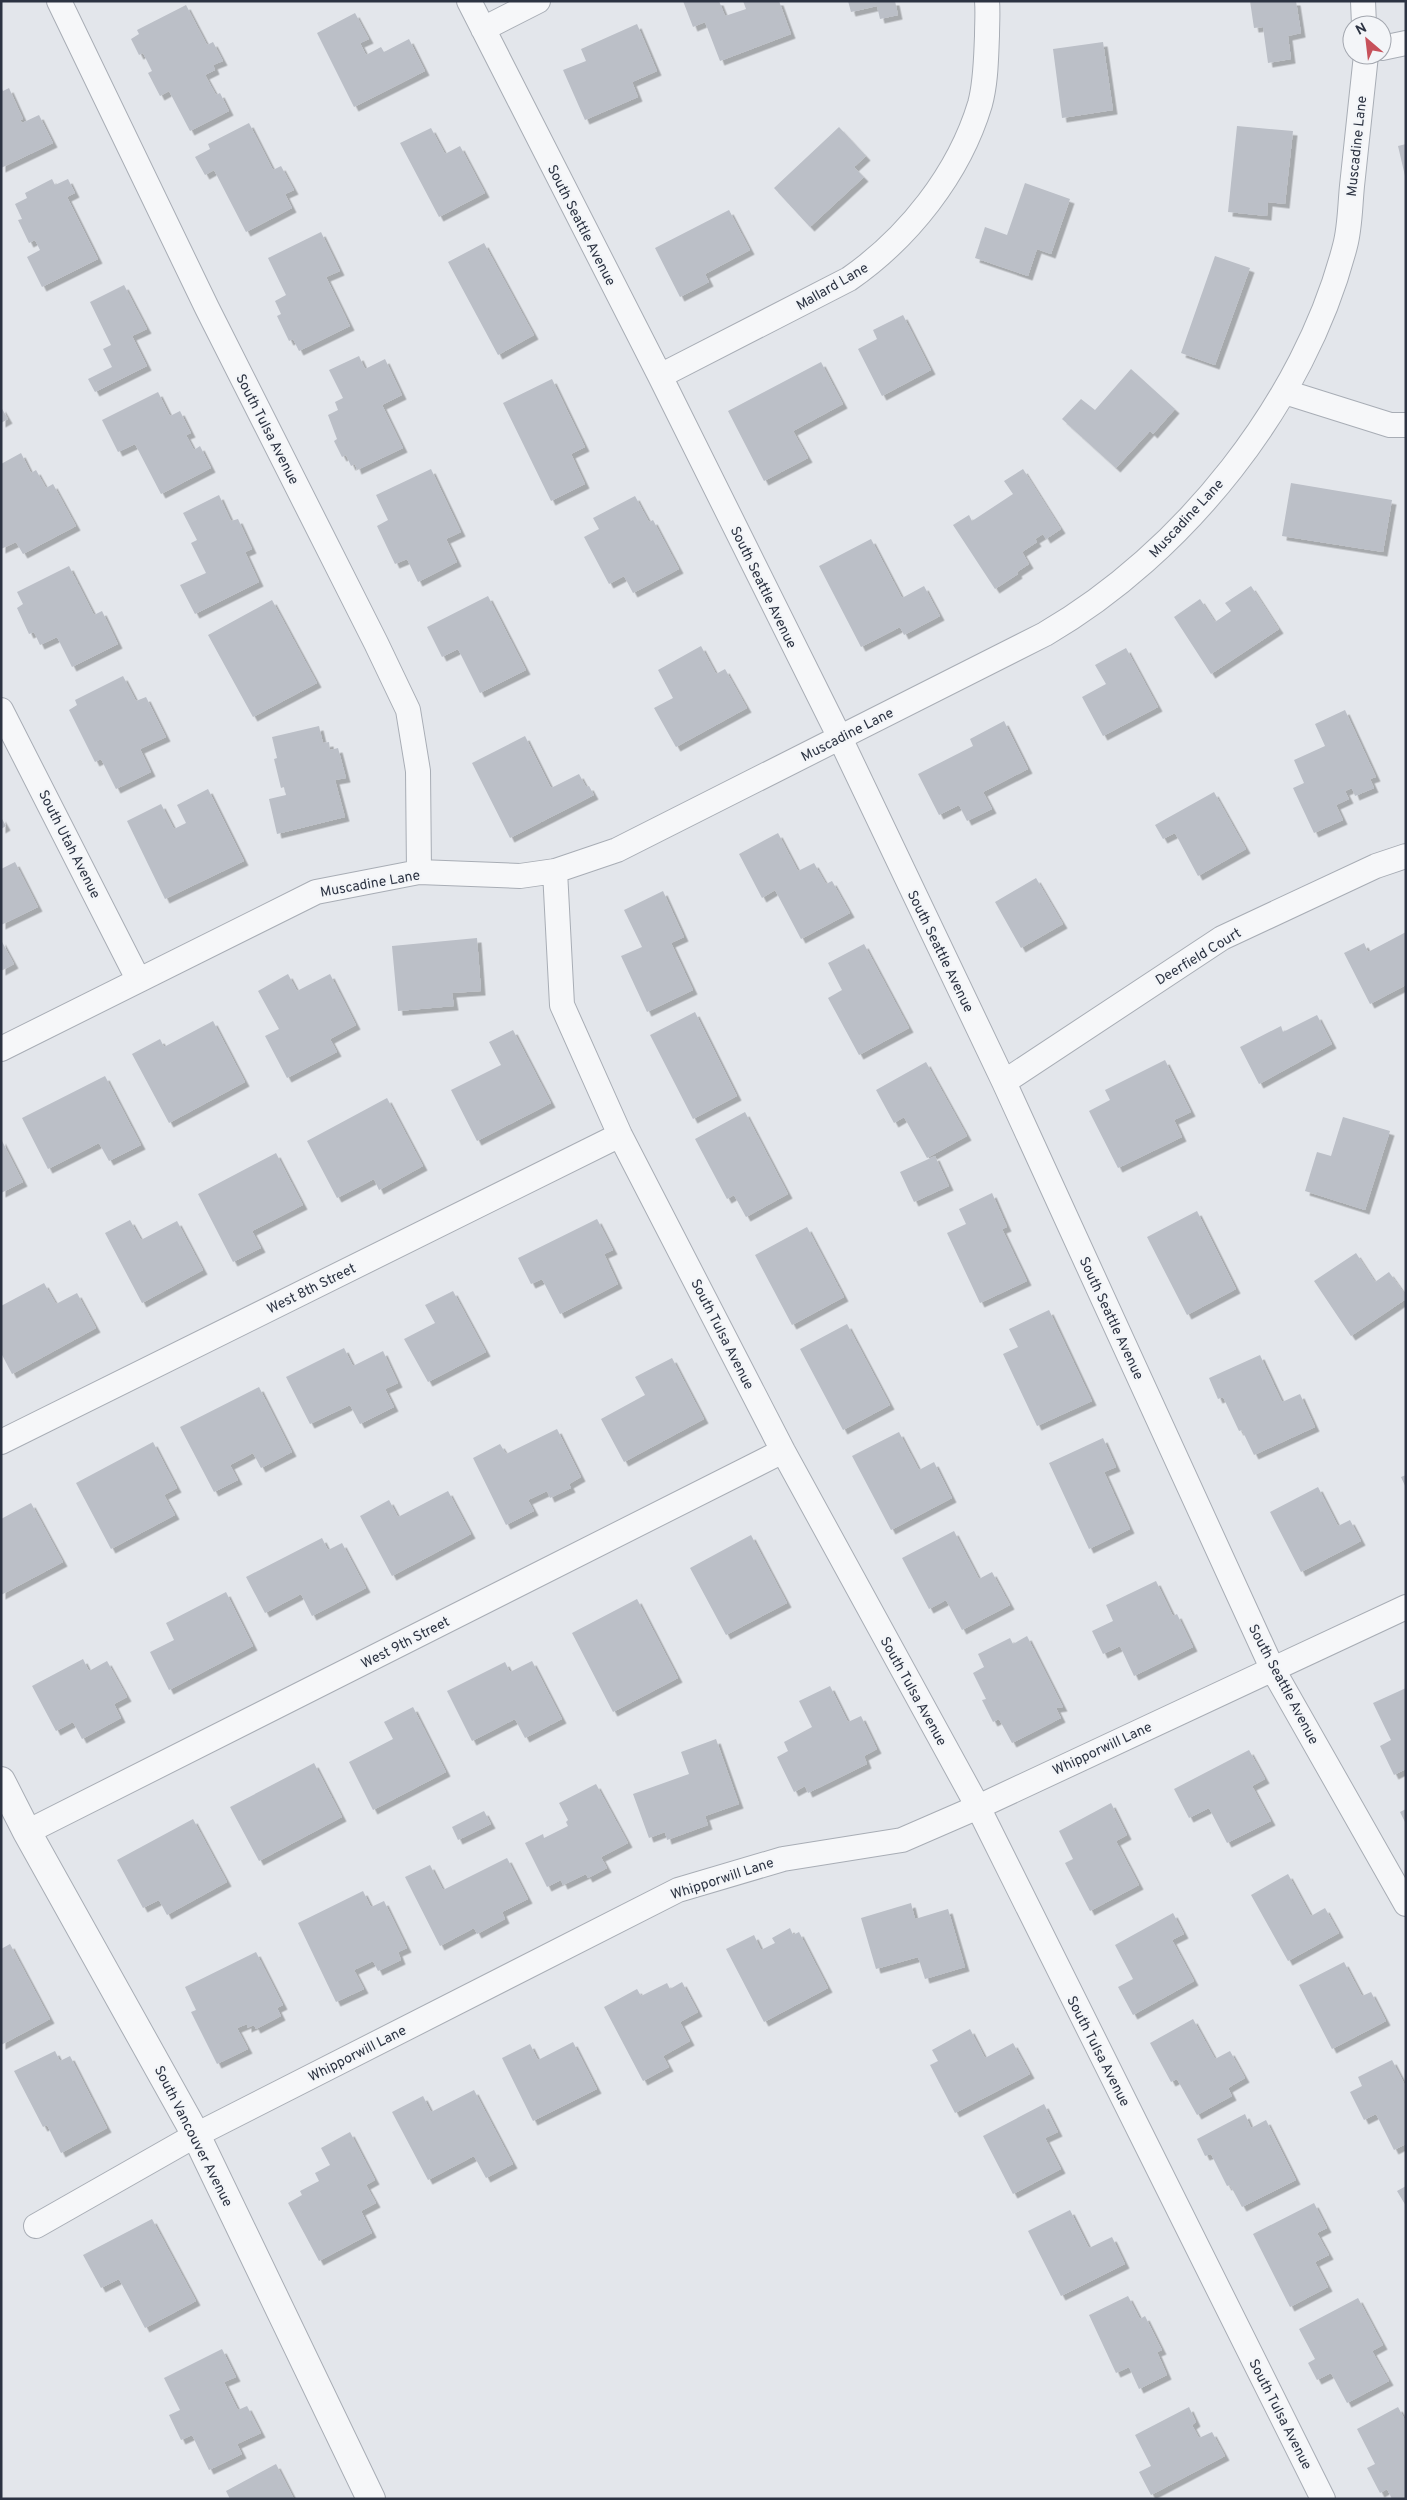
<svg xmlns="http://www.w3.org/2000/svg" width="1407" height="2500" font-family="Overpass,sans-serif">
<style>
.building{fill:#bbbfc7;filter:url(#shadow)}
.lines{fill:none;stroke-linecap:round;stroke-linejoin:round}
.minor-casing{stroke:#a8adb5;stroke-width:26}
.tertiary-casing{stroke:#a8adb5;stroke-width:30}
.minor{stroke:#f6f7f9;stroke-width:24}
.tertiary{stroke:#f6f7f9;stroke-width:28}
.labels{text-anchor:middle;stroke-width:4.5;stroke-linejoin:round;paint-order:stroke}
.street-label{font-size:14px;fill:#2c3342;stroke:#f3f5f8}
</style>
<defs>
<filter id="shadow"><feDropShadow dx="4.5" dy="4.5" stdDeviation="0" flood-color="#0004"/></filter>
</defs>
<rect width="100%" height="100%" fill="#e3e6eb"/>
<!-- building -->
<path class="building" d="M 683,1 L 719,1 L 725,16 L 746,9 L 743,1 L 779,1 L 791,34 L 720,61 L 705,22 L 693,27 Z
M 848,1 L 895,1 L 898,15 L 880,19 L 877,6 L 851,12 Z
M 1250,1 L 1296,1 L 1301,33 L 1288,36 L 1291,59 L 1268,63 L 1263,27 L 1254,28 Z
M 186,5 L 207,45 L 213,42 L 223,61 L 213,65 L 215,70 L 205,75 L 216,95 L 220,93 L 229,111 L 190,131 L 169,91 L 160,96 L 148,73 L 152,71 L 143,53 L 139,55 L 131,39 L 139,34 L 137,30 Z
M 355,13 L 369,39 L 360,43 L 366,55 L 381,47 L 384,52 L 409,39 L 425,71 L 354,107 L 317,33 Z
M 637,24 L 657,71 L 632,82 L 638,97 L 585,120 L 563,70 L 586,61 L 581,49 Z
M 1103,42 L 1113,110 L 1062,118 L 1053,49 Z
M 1,87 L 3,91 L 9,88 L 23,119 L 20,120 L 22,123 L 39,115 L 53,143 L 1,168 Z
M 249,123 L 273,170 L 281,166 L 294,190 L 285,194 L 292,208 L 246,232 L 214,170 L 205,175 L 195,157 L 210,149 L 208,144 Z
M 1237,126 L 1293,131 L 1285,204 L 1268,202 L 1267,216 L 1228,212 Z
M 839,127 L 866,156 L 854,167 L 864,177 L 810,227 L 774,188 Z
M 431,128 L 445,154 L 460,146 L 485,193 L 439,217 L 400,143 Z
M 1406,144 L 1406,176 L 1405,176 L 1398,146 Z
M 52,179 L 55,185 L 68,179 L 75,193 L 67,197 L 98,259 L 42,287 L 27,257 L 40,250 L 35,240 L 29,243 L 18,220 L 22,219 L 15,204 L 27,198 L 25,193 Z
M 1025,183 L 1070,199 L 1051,254 L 1037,249 L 1028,276 L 975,258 L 985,227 L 1007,235 Z
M 729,210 L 750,250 L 705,274 L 709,282 L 680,297 L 655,248 Z
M 321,232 L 340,271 L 326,277 L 350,326 L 299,351 L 293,339 L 289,341 L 277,316 L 281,314 L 275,301 L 286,295 L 268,258 Z
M 484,243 L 534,335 L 498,355 L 448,262 Z
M 1215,256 L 1250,268 L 1215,365 L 1181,353 Z
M 124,285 L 147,329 L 132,336 L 147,366 L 95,392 L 88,379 L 112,367 L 103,349 L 111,345 L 90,302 Z
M 903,315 L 931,370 L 882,396 L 858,349 L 877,339 L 873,330 Z
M 359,356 L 365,369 L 385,359 L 402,395 L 382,405 L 403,448 L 357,470 L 355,464 L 351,466 L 346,455 L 342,457 L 334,441 L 337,439 L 328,415 L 338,410 L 335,402 L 343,398 L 329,370 Z
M 821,362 L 843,404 L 793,431 L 808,458 L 764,481 L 728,411 Z
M 1131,369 L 1175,409 L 1153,434 L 1150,431 L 1116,468 L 1062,419 L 1081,399 L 1095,410 Z
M 552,379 L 585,447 L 571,454 L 585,484 L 551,501 L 503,403 Z
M 158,392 L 170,416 L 180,411 L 191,433 L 186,435 L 194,450 L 200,446 L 211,468 L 161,494 L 135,444 L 118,452 L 102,420 Z
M 1,407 L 8,419 L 1,423 Z
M 21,453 L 31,473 L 36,470 L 46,488 L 53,484 L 76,526 L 23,554 L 16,542 L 1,549 L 1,464 Z
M 431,469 L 461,532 L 446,539 L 457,562 L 418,582 L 407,559 L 395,564 L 377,526 L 388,520 L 376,495 Z
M 1023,469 L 1061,529 L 1046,539 L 1043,534 L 1035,539 L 1037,542 L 1022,552 L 1029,564 L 1017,572 L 1018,574 L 995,589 L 953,525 L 969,515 L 972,521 L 1013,494 L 1004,481 Z
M 1291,483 L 1392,500 L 1383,552 L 1282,536 Z
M 219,495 L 231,521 L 238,519 L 252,549 L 245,552 L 259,582 L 195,614 L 180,585 L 206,573 L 191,543 L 197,540 L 183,513 Z
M 635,496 L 649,522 L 653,520 L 679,569 L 633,593 L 624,576 L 609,584 L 584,537 L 599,529 L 593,518 Z
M 871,539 L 902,598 L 924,586 L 940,616 L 904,635 L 900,627 L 861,647 L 819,566 Z
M 69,566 L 94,615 L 102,611 L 118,644 L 72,667 L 57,637 L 40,645 L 34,632 L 29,634 L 17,608 L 23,604 L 17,592 Z
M 1251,586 L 1279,629 L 1211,674 L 1174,617 L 1200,599 L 1215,622 L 1231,611 L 1225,603 Z
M 488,596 L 526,670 L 480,693 L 458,649 L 442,657 L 427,627 Z
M 272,600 L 317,683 L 253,717 L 208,635 Z
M 701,646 L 716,674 L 725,669 L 747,708 L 676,747 L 654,708 L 673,698 L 658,670 Z
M 1126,648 L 1158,707 L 1103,736 L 1082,697 L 1106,684 L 1095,665 Z
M 123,676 L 136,701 L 146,697 L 166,737 L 140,749 L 151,772 L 116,789 L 101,759 L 95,762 L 69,710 L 77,705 L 75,700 Z
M 1345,710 L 1376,777 L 1370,779 L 1374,788 L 1355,796 L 1352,788 L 1345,791 L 1349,799 L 1336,805 L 1343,820 L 1314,833 L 1293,788 L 1304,783 L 1294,760 L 1325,746 L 1315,724 Z
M 1004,721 L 1028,769 L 983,792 L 992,809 L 967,821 L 959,805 L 939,815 L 918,774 L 973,746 L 970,739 Z
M 319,726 L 323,743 L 329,742 L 330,750 L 338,748 L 346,778 L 335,780 L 345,817 L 277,834 L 269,799 L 286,795 L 284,787 L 281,788 L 274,759 L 277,758 L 272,737 Z
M 525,736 L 551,788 L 579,774 L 586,787 L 589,786 L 594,795 L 510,838 L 472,763 Z
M 208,789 L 244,861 L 165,899 L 127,821 L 161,804 L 174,829 L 186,823 L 177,805 Z
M 1214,792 L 1246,849 L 1198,876 L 1175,833 L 1163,839 L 1155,825 Z
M 1,817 L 6,826 L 1,829 Z
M 778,833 L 798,871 L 814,863 L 826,884 L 832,881 L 850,913 L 801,939 L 775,890 L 762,898 L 739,854 Z
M 15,862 L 38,907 L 1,925 L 1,869 Z
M 1036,878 L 1063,924 L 1021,948 L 995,902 Z
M 663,891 L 684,937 L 671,943 L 693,990 L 647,1012 L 621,956 L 642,947 L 624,910 Z
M 1406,932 L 1406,985 L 1370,1004 L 1344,953 L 1364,943 L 1368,952 Z
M 477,938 L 481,991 L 452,993 L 454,1006 L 398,1011 L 392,946 Z
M 1,940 L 14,964 L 1,971 Z
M 864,944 L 909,1028 L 859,1055 L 828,998 L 842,990 L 828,963 Z
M 288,974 L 297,991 L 330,974 L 356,1025 L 330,1039 L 337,1052 L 287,1078 L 265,1036 L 279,1029 L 258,991 Z
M 695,1012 L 737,1096 L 693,1119 L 650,1035 Z
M 1317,1015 L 1332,1044 L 1259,1084 L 1240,1047 L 1281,1026 L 1283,1032 Z
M 213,1021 L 245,1082 L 169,1123 L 132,1054 L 160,1039 L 164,1047 Z
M 513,1030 L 551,1103 L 477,1141 L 451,1090 L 501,1065 L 489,1042 Z
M 1165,1060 L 1191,1112 L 1174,1120 L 1182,1137 L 1118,1168 L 1089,1111 L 1110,1100 L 1105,1090 Z
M 926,1062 L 967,1136 L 927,1158 L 904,1117 L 894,1123 L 876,1090 Z
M 105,1076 L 141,1145 L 109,1161 L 99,1143 L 48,1169 L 22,1118 Z
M 387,1098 L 423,1166 L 379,1190 L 374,1179 L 337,1198 L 307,1141 Z
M 745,1112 L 788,1194 L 746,1217 L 734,1195 L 727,1199 L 695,1139 Z
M 1343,1117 L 1390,1131 L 1365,1210 L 1305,1191 L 1317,1152 L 1331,1156 Z
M 1,1139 L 23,1182 L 1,1193 Z
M 276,1153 L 303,1205 L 252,1231 L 261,1248 L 233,1262 L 198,1194 Z
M 935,1156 L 949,1186 L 914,1202 L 900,1172 Z
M 992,1193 L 1007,1227 L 1002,1229 L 1027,1281 L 980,1303 L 947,1233 L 966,1224 L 959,1209 Z
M 1197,1211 L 1236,1289 L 1187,1315 L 1147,1237 Z
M 597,1219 L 613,1250 L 604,1254 L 618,1284 L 560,1314 L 542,1279 L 531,1284 L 518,1258 Z
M 130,1220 L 141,1240 L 177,1221 L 203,1270 L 142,1303 L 105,1233 Z
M 807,1227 L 844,1297 L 792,1325 L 755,1255 Z
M 1356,1253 L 1375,1282 L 1389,1272 L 1406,1296 L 1406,1299 L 1351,1336 L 1314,1281 Z
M 44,1283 L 56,1304 L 77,1293 L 96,1328 L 12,1374 L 1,1353 L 1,1306 Z
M 453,1291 L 486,1352 L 428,1382 L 404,1339 L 435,1323 L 425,1305 Z
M 1049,1310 L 1092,1401 L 1037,1426 L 1003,1354 L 1018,1347 L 1009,1329 Z
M 847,1324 L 890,1405 L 843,1430 L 800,1349 Z
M 344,1348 L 353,1366 L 383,1351 L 398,1383 L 385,1389 L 394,1407 L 360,1424 L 350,1405 L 310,1424 L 286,1377 Z
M 1260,1355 L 1282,1402 L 1300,1394 L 1315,1427 L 1254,1455 L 1242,1430 L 1239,1431 L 1223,1397 L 1218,1399 L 1209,1378 Z
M 672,1358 L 704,1419 L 624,1462 L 601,1419 L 645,1395 L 635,1377 Z
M 259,1387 L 292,1452 L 261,1468 L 253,1453 L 230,1465 L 238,1480 L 214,1492 L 180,1427 Z
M 557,1429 L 581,1477 L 569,1484 L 571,1488 L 550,1498 L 547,1491 L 528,1500 L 534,1511 L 506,1525 L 473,1458 L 500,1444 L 506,1454 Z
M 899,1432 L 919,1470 L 934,1462 L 952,1498 L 891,1530 L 852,1456 Z
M 1103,1438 L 1116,1467 L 1104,1472 L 1130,1529 L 1089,1549 L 1049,1463 Z
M 153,1442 L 177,1488 L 164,1495 L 175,1515 L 111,1549 L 76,1483 Z
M 1406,1475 L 1406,1488 L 1401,1477 Z
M 1318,1487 L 1338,1526 L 1350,1520 L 1361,1541 L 1301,1572 L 1270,1512 Z
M 448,1491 L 471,1534 L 392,1576 L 360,1516 L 389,1500 L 398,1517 Z
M 31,1503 L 63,1562 L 1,1595 L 1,1519 Z
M 954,1531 L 979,1579 L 992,1572 L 1010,1605 L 962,1630 L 946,1600 L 929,1609 L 902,1558 Z
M 751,1535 L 787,1603 L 726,1635 L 690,1568 Z
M 322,1538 L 328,1550 L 342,1543 L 366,1588 L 312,1616 L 301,1594 L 265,1613 L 246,1577 Z
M 1156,1581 L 1173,1616 L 1177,1614 L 1193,1647 L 1134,1676 L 1120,1646 L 1103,1654 L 1092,1631 L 1113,1621 L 1106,1605 Z
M 226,1592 L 253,1646 L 169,1690 L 150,1652 L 174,1640 L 166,1623 Z
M 637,1599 L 678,1678 L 613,1712 L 572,1633 Z
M 1027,1636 L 1063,1707 L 1056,1708 L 1061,1718 L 1012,1743 L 999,1719 L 993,1722 L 982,1700 L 986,1699 L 973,1673 L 984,1667 L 978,1654 L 1010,1638 L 1013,1644 Z
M 83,1659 L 89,1671 L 107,1661 L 127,1697 L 114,1704 L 121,1718 L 82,1739 L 73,1722 L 56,1731 L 32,1686 Z
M 532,1661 L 562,1719 L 525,1738 L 515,1719 L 472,1741 L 447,1691 L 505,1662 L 510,1672 Z
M 830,1686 L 848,1722 L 861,1716 L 877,1749 L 864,1756 L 867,1764 L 808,1793 L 805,1786 L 794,1792 L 777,1757 L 788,1751 L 784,1742 L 812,1727 L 799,1701 Z
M 1406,1688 L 1406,1769 L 1394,1775 L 1380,1746 L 1391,1740 L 1373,1703 Z
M 413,1707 L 446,1772 L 373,1810 L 349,1762 L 393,1739 L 384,1722 Z
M 716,1739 L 739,1804 L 705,1816 L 708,1825 L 667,1840 L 665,1832 L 649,1838 L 633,1794 L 689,1774 L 681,1752 Z
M 1249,1750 L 1265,1779 L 1252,1786 L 1271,1821 L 1227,1843 L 1209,1808 L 1189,1818 L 1174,1789 Z
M 314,1763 L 342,1817 L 259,1861 L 230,1807 Z
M 596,1784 L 628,1843 L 601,1857 L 607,1868 L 588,1878 L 586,1874 L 563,1885 L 561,1880 L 547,1887 L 525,1843 L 543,1834 L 544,1838 L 568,1826 L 566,1822 L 568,1820 L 559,1803 Z
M 1111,1803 L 1127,1835 L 1116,1841 L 1139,1885 L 1090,1911 L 1065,1863 L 1073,1859 L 1059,1831 Z
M 1406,1809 L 1406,1824 L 1400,1812 Z
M 484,1811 L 491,1824 L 458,1840 L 452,1827 Z
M 193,1819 L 227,1882 L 167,1915 L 159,1900 L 143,1908 L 117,1860 Z
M 507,1858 L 528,1899 L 502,1912 L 505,1919 L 477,1934 L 474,1928 L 440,1946 L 405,1877 L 430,1865 L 443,1890 Z
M 1288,1874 L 1311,1916 L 1325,1908 L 1339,1933 L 1288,1961 L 1251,1895 Z
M 363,1891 L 371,1907 L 384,1901 L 407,1948 L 398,1952 L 401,1960 L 378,1971 L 373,1961 L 354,1970 L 364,1989 L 336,2002 L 298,1923 Z
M 911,1903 L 915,1919 L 948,1909 L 965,1967 L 925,1979 L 918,1957 L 876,1969 L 861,1918 Z
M 1173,1913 L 1184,1934 L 1172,1940 L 1194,1981 L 1133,2015 L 1118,1987 L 1133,1979 L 1115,1945 Z
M 790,1928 L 793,1935 L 799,1932 L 828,1988 L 764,2022 L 726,1949 L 754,1935 L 761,1950 L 775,1943 L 772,1938 Z
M 10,1944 L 50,2019 L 1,2045 L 1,1949 Z
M 256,1952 L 283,2005 L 277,2008 L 281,2016 L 256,2029 L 254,2025 L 247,2028 L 247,2024 L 237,2028 L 248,2049 L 217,2064 L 191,2012 L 196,2010 L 185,1987 Z
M 1344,1962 L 1362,1996 L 1371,1992 L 1386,2021 L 1332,2049 L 1299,1985 Z
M 682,1982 L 698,2012 L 680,2022 L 690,2041 L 663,2056 L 669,2067 L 643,2081 L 604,2007 L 637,1989 L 641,1996 L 667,1983 L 670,1989 Z
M 1193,2019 L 1215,2059 L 1230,2051 L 1245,2078 L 1228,2088 L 1232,2096 L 1197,2115 L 1177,2079 L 1171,2082 L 1150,2043 Z
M 970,2029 L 985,2058 L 1013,2043 L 1030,2074 L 955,2113 L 930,2065 L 938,2061 L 932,2050 Z
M 573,2042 L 597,2089 L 533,2121 L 502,2058 L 530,2044 L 538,2060 Z
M 55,2051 L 60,2061 L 70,2056 L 107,2128 L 61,2153 L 47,2125 L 43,2127 L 14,2071 Z
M 1392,2060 L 1406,2087 L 1406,2144 L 1394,2150 L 1376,2114 L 1364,2120 L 1350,2092 L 1362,2086 L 1358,2077 Z
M 474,2090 L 513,2164 L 486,2178 L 474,2156 L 428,2180 L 392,2112 L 423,2096 L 431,2112 Z
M 1044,2104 L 1058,2132 L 1045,2138 L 1061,2169 L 1013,2194 L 983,2136 Z
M 1245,2114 L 1251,2128 L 1266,2120 L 1296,2180 L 1242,2207 L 1230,2185 L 1227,2186 L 1211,2154 L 1205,2156 L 1197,2139 Z
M 350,2132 L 375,2180 L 366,2185 L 376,2203 L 361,2211 L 372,2233 L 319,2261 L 288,2203 L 302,2195 L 300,2191 L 319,2181 L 315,2173 L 330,2165 L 321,2148 Z
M 1406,2186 L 1406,2206 L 1397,2191 Z
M 1314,2203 L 1327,2228 L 1317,2233 L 1329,2255 L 1315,2262 L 1328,2287 L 1290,2307 L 1253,2234 Z
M 1070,2210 L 1089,2248 L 1112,2237 L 1125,2264 L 1061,2296 L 1028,2231 Z
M 152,2219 L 196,2301 L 145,2328 L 119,2279 L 101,2288 L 83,2255 Z
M 1128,2296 L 1140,2319 L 1145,2316 L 1162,2350 L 1157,2352 L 1167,2375 L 1139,2389 L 1129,2367 L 1116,2373 L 1089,2315 Z
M 1358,2298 L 1383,2345 L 1372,2351 L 1389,2381 L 1347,2403 L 1331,2373 L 1317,2380 L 1308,2363 L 1315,2359 L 1299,2329 Z
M 222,2349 L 236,2377 L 224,2382 L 238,2410 L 247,2406 L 261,2433 L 237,2444 L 242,2454 L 209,2470 L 192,2435 L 181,2440 L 169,2415 L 180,2410 L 164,2378 Z
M 1189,2407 L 1196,2422 L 1192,2425 L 1199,2438 L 1212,2432 L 1225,2456 L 1151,2495 L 1139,2472 L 1151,2466 L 1135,2435 Z
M 1398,2407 L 1406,2422 L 1406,2499 L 1392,2499 L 1387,2489 L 1380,2493 L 1367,2468 L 1375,2464 L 1357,2429 Z
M 276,2464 L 294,2499 L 230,2499 L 226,2491 Z"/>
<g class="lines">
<!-- minor casing -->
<g class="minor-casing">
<path id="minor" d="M 59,1 L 207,308 L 376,643 L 408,710 L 418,771 L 419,872
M 469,1 L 660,376 L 840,738 L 1004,1082 L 1272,1668 L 1406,1904
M 1363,1 L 1364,25
M 483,29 L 538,1
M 1382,48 L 1406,43
M 660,376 L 849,279 C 908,238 959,174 980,104 C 986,82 986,58 987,36 C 987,24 988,12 987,1
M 1285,392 L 1390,425 L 1406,425
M 1,710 L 138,979
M 555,871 L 562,1005 L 620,1135 L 783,1451 L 978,1807 L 1323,2499
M 1,1049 L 316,892 L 419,872 L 520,876 L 555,871 L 617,850 L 1045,634 C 1183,554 1305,402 1345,246 C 1350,228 1350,206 1352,186 C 1357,143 1361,99 1366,55
M 1004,1082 L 1222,938 L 1376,866 L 1406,856
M 1,1442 L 620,1135
M 27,1832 L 783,1451
M 36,2226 L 196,2135 L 678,1890 L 783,1859 L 902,1840 L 978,1807 L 1406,1607"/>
</g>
<!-- tertiary casing -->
<g class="tertiary-casing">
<path id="tertiary" d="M 1,1781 L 27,1832 L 196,2135 L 371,2499"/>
</g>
<!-- minor -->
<use href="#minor" class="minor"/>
<!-- tertiary -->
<use href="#tertiary" class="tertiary"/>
</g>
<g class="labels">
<!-- street labels -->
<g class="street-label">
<text transform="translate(1356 146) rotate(-84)" y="5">Muscadine Lane</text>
<text transform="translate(582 225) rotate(63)" y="5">South Seattle Avenue</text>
<text transform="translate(832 286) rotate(-30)" y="5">Mallard Lane</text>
<text transform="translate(268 429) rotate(63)" y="5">South Tulsa Avenue</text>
<text transform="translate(1186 518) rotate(-47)" y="5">Muscadine Lane</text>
<text transform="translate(764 587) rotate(64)" y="5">South Seattle Avenue</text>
<text transform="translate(847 734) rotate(-27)" y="5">Muscadine Lane</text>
<text transform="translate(70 844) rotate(63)" y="5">South Utah Avenue</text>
<text transform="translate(370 883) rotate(-10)" y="5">Muscadine Lane</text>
<text transform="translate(941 951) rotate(64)" y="5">South Seattle Avenue</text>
<text transform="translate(1198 956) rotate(-31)" y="5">Deerfield Court</text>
<text transform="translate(311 1288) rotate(-26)" y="5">West 8th Street</text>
<text transform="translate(1112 1318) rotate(65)" y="5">South Seattle Avenue</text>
<text transform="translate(723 1334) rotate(63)" y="5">South Tulsa Avenue</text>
<text transform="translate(405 1642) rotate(-27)" y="5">West 9th Street</text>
<text transform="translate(1284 1684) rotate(62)" y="5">South Seattle Avenue</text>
<text transform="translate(914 1691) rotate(61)" y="5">South Tulsa Avenue</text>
<text transform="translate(1102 1748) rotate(-25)" y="5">Whipporwill Lane</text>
<text transform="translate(722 1878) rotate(-18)" y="5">Whipporwill Lane</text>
<text transform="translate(1099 2051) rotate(63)" y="5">South Tulsa Avenue</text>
<text transform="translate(357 2053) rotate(-27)" y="5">Whipporwill Lane</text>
<text transform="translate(194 2136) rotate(63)" y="5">South Vancouver Avenue</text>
<text transform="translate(1281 2414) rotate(63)" y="5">South Tulsa Avenue</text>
</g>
</g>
<!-- border -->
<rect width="1407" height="2500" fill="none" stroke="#2c3342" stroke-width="5"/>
<!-- north arrow -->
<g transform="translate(1367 40) rotate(332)"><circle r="24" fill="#f3f5f8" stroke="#a3a7af"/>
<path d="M0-4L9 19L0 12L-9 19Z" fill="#c7515b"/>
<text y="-8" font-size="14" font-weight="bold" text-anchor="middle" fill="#2c3342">N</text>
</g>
</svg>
